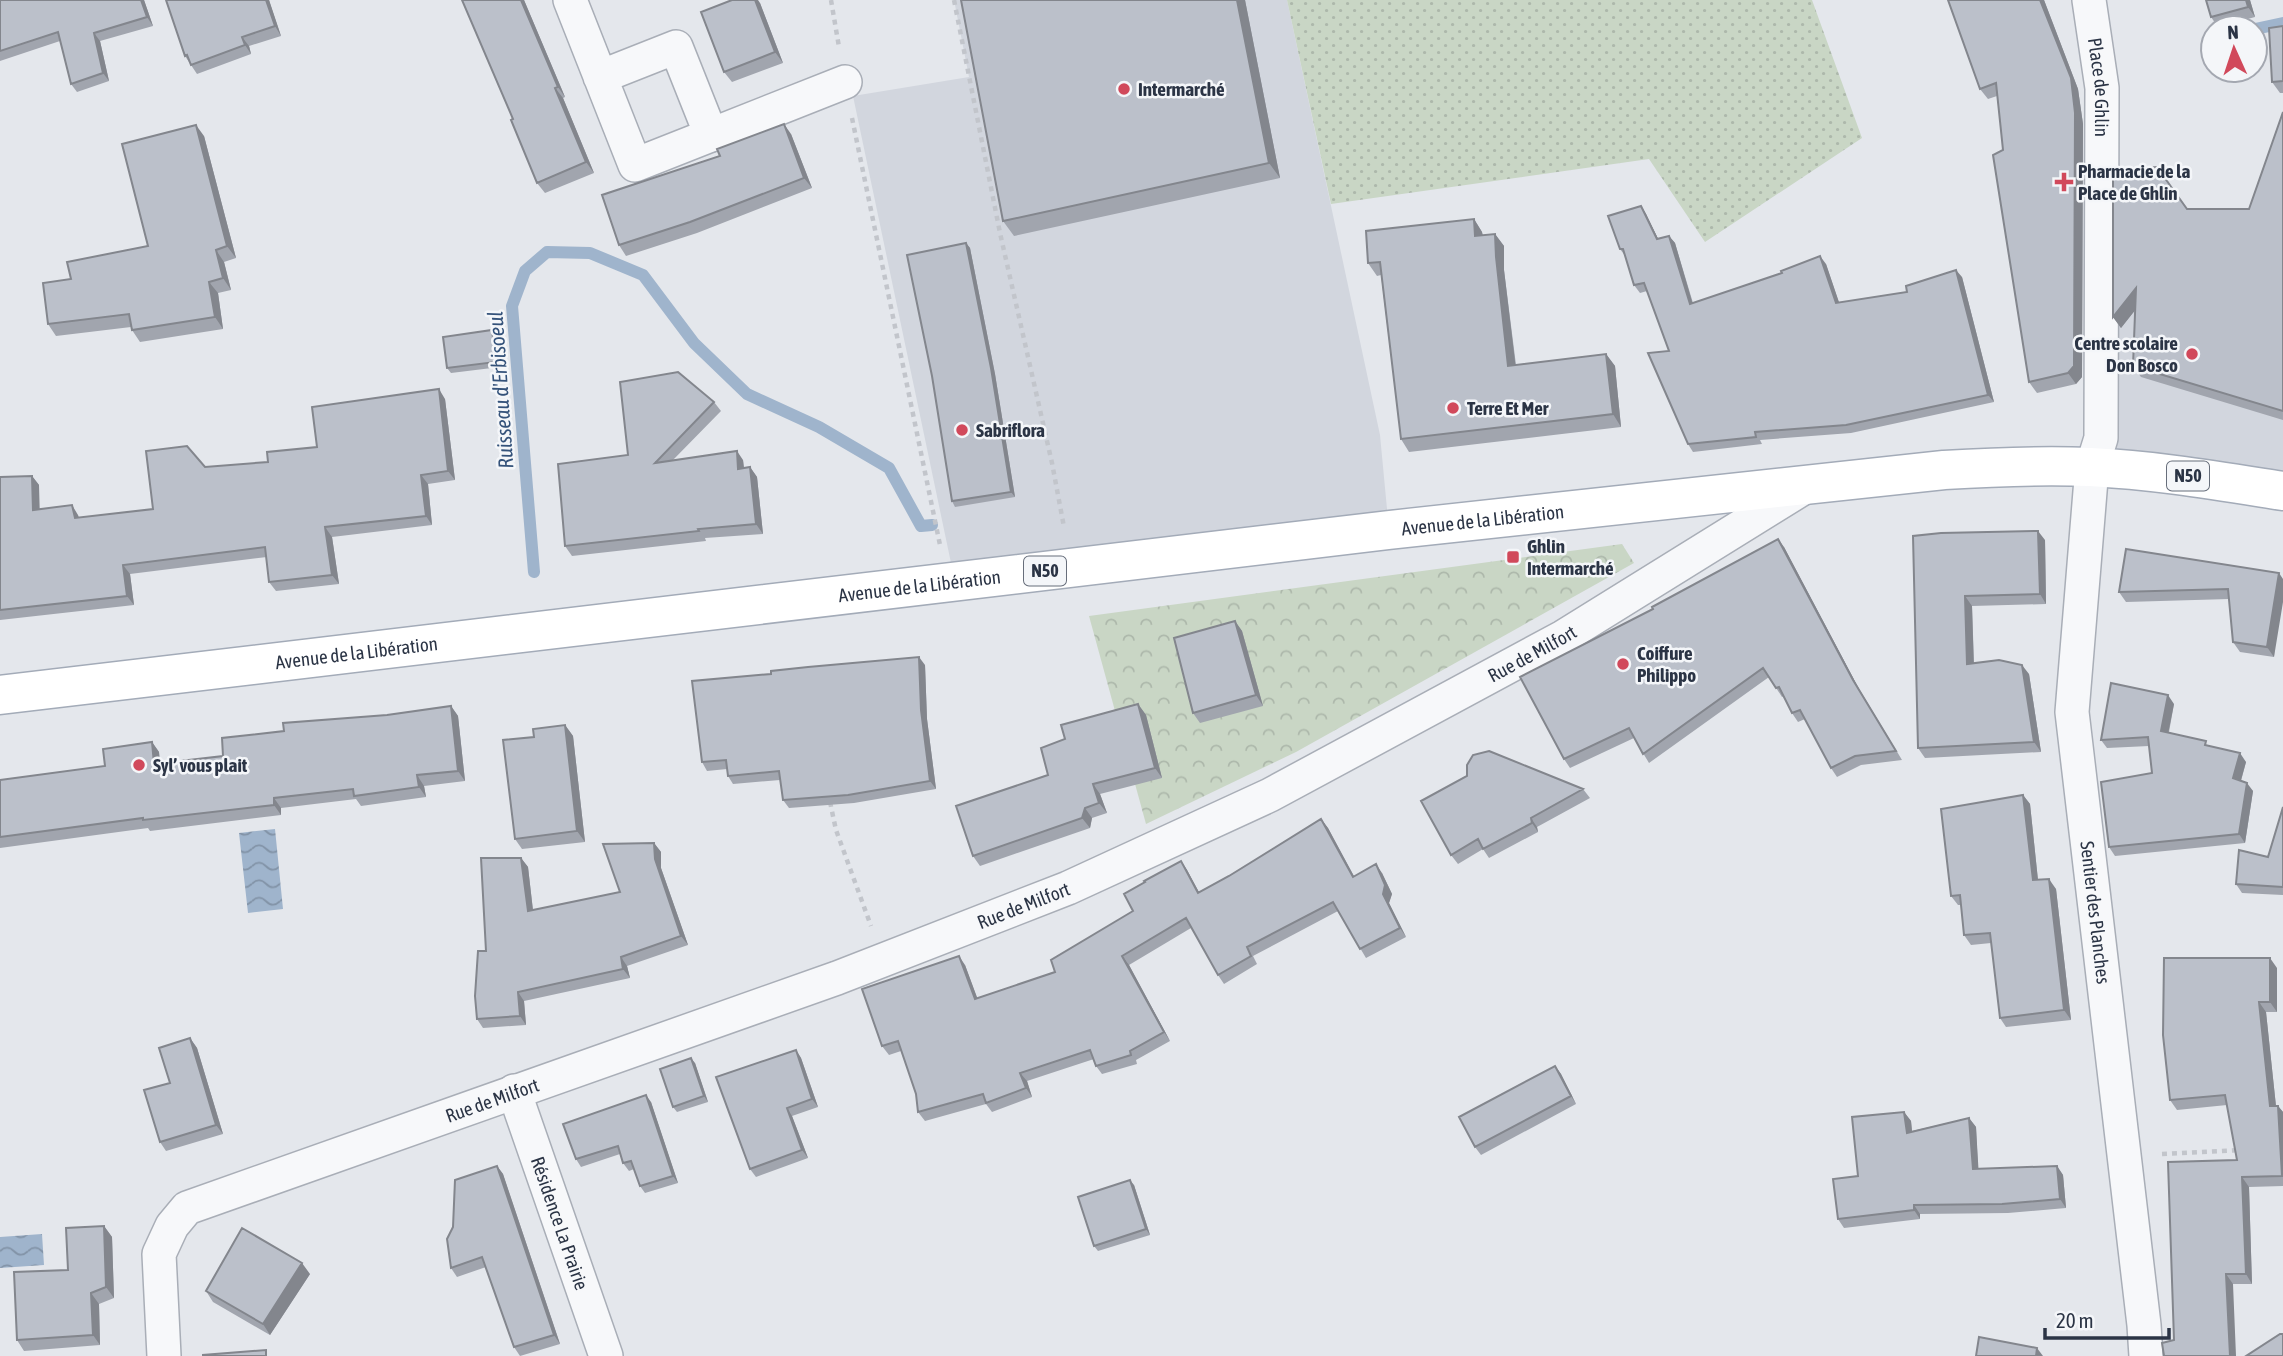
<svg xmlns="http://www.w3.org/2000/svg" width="2283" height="1356" font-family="'Asap Condensed',sans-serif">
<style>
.built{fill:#d2d6de}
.grass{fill:url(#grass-dots)}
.forest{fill:url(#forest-crowns)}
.water{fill:url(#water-waves)}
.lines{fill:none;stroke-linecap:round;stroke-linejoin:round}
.stream{stroke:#9fb4cc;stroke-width:12}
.minor-casing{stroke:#a9aeb7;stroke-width:36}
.primary-casing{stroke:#a3abb8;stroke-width:41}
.path{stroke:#c2c5cb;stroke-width:4.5;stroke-dasharray:5 5;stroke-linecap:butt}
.minor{stroke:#f7f8fa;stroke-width:33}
.primary{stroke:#fff;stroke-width:38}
.wall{fill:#a1a5ae}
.shaded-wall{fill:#83868d}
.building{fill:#bbc0ca;stroke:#83868d;stroke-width:2}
.poi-dot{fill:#d1495b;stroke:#f4f6f9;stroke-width:2.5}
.labels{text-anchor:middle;stroke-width:5;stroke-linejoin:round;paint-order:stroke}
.shield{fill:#f4f6f9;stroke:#676e7b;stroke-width:2}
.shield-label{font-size:18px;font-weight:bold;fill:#2b3445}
.street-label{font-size:19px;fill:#2b3445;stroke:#f4f6f9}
.poi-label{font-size:19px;font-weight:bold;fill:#2b3445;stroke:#f4f6f9;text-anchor:start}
.water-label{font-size:21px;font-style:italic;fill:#34527a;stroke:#f4f6f9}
</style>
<defs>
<pattern id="grass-dots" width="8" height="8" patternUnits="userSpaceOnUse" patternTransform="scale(1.75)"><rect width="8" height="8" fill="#c9d6c5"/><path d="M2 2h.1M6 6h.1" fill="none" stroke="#adb8ab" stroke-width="1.8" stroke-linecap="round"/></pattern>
<pattern id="forest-crowns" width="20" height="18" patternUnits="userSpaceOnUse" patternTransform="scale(1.75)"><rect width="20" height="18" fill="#c9d6c5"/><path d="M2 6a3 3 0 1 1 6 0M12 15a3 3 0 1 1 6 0" fill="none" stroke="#adb8ab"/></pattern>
<pattern id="water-waves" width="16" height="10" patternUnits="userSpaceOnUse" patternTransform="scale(1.75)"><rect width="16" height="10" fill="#9fb4cc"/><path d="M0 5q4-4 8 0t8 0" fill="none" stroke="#8293a7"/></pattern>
</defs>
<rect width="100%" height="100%" fill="#e4e7ec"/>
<!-- built -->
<path class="built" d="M 954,0 L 1287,0 L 1380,435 L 1389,530 L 955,582 L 853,96 L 969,77 Z
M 2102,227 L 2283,269 L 2283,491 L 2092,467 Z"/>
<!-- grass -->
<path class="grass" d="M 1287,0 L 1812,0 L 1862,138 L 1705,242 L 1649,159 L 1331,204 Z"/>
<!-- forest -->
<path class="forest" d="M 1622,544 L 1634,563 L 1296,752 L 1146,824 L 1089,616 Z"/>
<!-- water -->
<path class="water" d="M 275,829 L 283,909 L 248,913 L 239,833 Z
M 42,1234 L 44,1265 L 0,1268 L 0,1237 Z"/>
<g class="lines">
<!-- stream -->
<path class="stream" d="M 2255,29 L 2283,23
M 2211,40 L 2213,39
M 534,572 L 512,306 L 525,271 L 547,252 L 590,253 L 643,275 L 694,343 L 747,394 L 819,427 L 889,468 L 921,526 L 932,525"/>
<!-- minor casing -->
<g class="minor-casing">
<g id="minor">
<path d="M 570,0 L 635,165 L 711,135 L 676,47 L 600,77"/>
<path id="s1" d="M 2089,0 L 2102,88 L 2101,438 L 2092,467 L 2072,712 L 2144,1325 L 2146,1356"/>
<path d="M 711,135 L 845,82"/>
<path id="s2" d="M 514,1091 L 606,1356"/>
<path id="s3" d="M 164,1356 L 159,1254 L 172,1226 L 187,1208 L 837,978 L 1068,888 L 1270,795 L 1563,637 L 1808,485"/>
</g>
</g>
<!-- primary casing -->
<g class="primary-casing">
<g id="primary">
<path id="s4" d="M 0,695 L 1389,530 L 1944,470 C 1993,467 2041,465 2090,467 C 2155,470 2219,481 2283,491"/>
</g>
</g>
<!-- path -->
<path class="path" d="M 831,0 L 839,47
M 954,0 L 1000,233 L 1052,463 L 1064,527
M 852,118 L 940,545
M 830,802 L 836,830 L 871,926
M 2162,1154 L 2240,1150"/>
<!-- minor -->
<use href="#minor" class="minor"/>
<!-- primary -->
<use href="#primary" class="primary"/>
</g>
<!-- wall -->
<path class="wall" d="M 0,0 L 144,0 L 153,26 L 100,41 L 109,81 L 77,92 L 71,84 L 60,41 L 0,61 Z
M 166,0 L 269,0 L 281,36 L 249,46 L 251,54 L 197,74 L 185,56 Z
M 524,0 L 565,97 L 563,98 L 594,173 L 545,193 L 537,183 L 513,119 Z
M 961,0 L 1245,0 L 1280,178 L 1014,236 L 1003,221 Z
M 1948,0 L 2044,0 L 2078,89 L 2083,124 L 2082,377 L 2076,384 L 2037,393 L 2029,382 L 1997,96 L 1988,99 L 1980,89 Z
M 2206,0 L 2250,0 L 2255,17 L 2218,27 L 2211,17 Z
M 760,3 L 783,63 L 732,82 L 724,72 Z
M 2283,26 L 2283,93 L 2280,93 L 2272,82 Z
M 2283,112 L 2283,420 L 2141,377 L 2133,366 L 2135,310 L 2121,328 L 2113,317 L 2187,209 L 2249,209 Z
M 791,134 L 812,188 L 697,233 L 626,256 L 619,245 Z
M 204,136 L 236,258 L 224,262 L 231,290 L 218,293 L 223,329 L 140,342 L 132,330 L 131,327 L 56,336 L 48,324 L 71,279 L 148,246 Z
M 1641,206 L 1646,214 L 1658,239 L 1669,236 L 1675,243 L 1693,303 L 1826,264 L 1839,303 L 1907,292 L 1962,277 L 1994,402 L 1851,433 L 1760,440 L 1762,444 L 1693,452 L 1688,444 L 1669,351 L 1647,291 L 1640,293 L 1634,285 L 1626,257 L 1620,249 Z
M 1474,219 L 1482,232 L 1483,235 L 1495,234 L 1504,246 L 1504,270 L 1516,365 L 1606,354 L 1615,366 L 1621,427 L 1409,452 L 1401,439 L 1381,275 L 1377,276 L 1368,263 Z
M 966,243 L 970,248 L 995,374 L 1015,497 L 955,507 L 952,501 Z
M 496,336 L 500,367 L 451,373 L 447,368 Z
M 445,399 L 455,480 L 428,484 L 432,525 L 332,537 L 339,584 L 276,591 L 269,582 L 267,557 L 130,574 L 134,605 L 0,620 L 0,477 L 32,476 L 39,485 L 39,510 L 78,515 L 79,518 L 153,509 L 205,467 L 268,462 L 317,447 Z
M 714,402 L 721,411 L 673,460 L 743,460 L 744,468 L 750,467 L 757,477 L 763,534 L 705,538 L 706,541 L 572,556 L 565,546 L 628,455 Z
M 1913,536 L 2045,540 L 2046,604 L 1972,606 L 1974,663 L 2029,674 L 2041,752 L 1925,758 L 1918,748 Z
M 1784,547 L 1859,689 L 1902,760 L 1861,765 L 1837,777 L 1831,768 L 1805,719 L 1798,722 L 1792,713 L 1784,696 L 1782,697 L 1769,677 L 1649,763 L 1634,738 L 1570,768 L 1564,759 L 1653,609 Z
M 2279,573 L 2274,657 L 2240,652 L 2233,642 L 2229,599 L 2126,602 L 2119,592 Z
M 1235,621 L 1242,631 L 1263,706 L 1200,723 L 1193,713 Z
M 925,665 L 927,719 L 936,789 L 854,803 L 789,808 L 783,800 L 780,780 L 733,784 L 728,776 L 727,769 L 707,771 L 702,762 Z
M 1138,704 L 1146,715 L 1162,778 L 1100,794 L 1107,813 L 1092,818 L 1090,828 L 980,866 L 973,856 L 1048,775 L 1065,739 Z
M 2174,704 L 2169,732 L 2209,746 L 2246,762 L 2241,781 L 2253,791 L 2245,843 L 2115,856 L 2109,847 L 2152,773 L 2149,746 L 2107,748 L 2101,740 Z
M 451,706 L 458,716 L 465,781 L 424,786 L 426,797 L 361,806 L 356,799 L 281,808 L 281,815 L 150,831 L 148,828 L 0,848 L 0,780 L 105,766 L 152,742 L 159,752 L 160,764 L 223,756 L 284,731 Z
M 565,725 L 573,736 L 585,842 L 522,849 L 515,839 L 534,737 Z
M 1583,789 L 1590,798 L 1537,827 L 1538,832 L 1489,858 L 1483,849 L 1458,864 L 1451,855 L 1421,801 Z
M 2023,795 L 2030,804 L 2038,880 L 2056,889 L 2071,1020 L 2006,1027 L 2000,1018 L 1991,943 L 1971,945 L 1964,935 L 1961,905 L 1958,905 L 1951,896 Z
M 2283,807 L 2283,895 L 2242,893 L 2236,884 L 2268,857 Z
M 1321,819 L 1328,828 L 1354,876 L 1382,873 L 1392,894 L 1389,903 L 1406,937 L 1366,958 L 1338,911 L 1253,956 L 1257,964 L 1224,984 L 1218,975 L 1191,928 L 1129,965 L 1170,1041 L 1136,1060 L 1137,1064 L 1102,1074 L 1096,1066 L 1094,1059 L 1027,1081 L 1032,1097 L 992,1112 L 986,1104 L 925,1121 L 918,1112 L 916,1094 L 901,1051 L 889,1055 L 882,1046 L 965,965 L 977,998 L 1055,972 L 1133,911 L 1181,861 L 1187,870 L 1199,892 L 1229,876 Z
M 654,843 L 661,852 L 661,868 L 688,945 L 627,966 L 630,978 L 524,1001 L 526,1025 L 483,1028 L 477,1019 L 486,951 L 521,858 L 528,867 L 533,910 L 620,892 Z
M 2277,968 L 2277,1012 L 2266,1012 L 2276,1106 L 2278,1106 L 2283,1112 L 2283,1186 L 2249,1187 L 2252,1284 L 2233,1284 L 2174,1340 L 2237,1160 L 2227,1105 L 2177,1110 L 2170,1100 Z
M 190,1038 L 197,1048 L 223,1134 L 166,1151 L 160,1142 L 170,1083 Z
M 796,1050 L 801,1058 L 818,1107 L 792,1116 L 808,1158 L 756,1177 L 750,1169 Z
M 695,1063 L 708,1102 L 677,1112 L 673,1107 Z
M 1555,1066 L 1561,1074 L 1576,1104 L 1481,1155 L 1475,1147 Z
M 651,1102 L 678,1183 L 645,1193 L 640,1186 L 634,1169 L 629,1171 L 623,1163 L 620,1154 L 581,1167 L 576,1159 Z
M 1904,1112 L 1911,1121 L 1912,1131 L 1969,1118 L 1976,1127 L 1978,1169 L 2057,1166 L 2063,1175 L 2066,1208 L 2008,1213 L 1920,1214 L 1920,1219 L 1844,1228 L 1838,1219 L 1858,1176 Z
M 497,1166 L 503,1174 L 560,1344 L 520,1356 L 514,1347 L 486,1267 L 457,1277 L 451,1268 Z
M 1134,1185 L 1150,1235 L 1098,1251 L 1094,1246 Z
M 104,1226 L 112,1237 L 114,1298 L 99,1304 L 100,1345 L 24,1351 L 17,1340 L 68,1270 Z
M 310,1274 L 270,1335 L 213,1302 L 206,1291 Z"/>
<!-- shaded-wall -->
<path class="shaded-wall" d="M 141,0 L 144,0 L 153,26 L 147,17 Z
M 266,0 L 269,0 L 281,36 L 275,26 Z
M 521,0 L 524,0 L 565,97 L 558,87 Z
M 755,0 L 758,0 L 760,3 L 783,63 L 775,52 Z
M 1237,0 L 1245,0 L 1280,178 L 1269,163 Z
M 2040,0 L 2044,0 L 2078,89 L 2083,124 L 2082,377 L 2076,384 L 2068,373 Z
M 2246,0 L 2250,0 L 2255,17 L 2248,7 Z
M 94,33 L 100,41 L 109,81 L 103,73 Z
M 242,37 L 249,46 L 251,54 L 245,45 Z
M 555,88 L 563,98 L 594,173 L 586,162 Z
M 784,124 L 791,134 L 812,188 L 804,178 Z
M 196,125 L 204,136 L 236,258 L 227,246 Z
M 1641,206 L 1646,214 L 1662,247 L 1657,239 Z
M 1474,219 L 1482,232 L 1484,249 L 1475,236 Z
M 1495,234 L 1504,246 L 1504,270 L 1517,378 L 1508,366 L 1496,257 Z
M 1669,236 L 1675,243 L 1695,312 L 1690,304 Z
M 966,243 L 970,248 L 995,374 L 1015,497 L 1011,492 Z
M 216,250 L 224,262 L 231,290 L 223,278 Z
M 1820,256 L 1826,264 L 1842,311 L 1836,303 Z
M 1956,270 L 1962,277 L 1994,402 L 1988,395 Z
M 209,282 L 218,293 L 223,329 L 215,317 Z
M 2136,288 L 2144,299 L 2121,328 L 2113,317 Z
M 492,330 L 496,336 L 500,367 L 496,362 Z
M 1606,354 L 1615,366 L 1621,427 L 1613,414 Z
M 439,389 L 445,399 L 455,480 L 448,471 Z
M 737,451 L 743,460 L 745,478 L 738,469 Z
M 750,467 L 757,477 L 763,534 L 756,524 Z
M 421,475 L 428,484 L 432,525 L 426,516 Z
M 32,476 L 39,485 L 40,520 L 33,510 Z
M 72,505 L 78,515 L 81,528 L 75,518 Z
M 325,527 L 332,537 L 339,584 L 332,575 Z
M 2038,531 L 2045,540 L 2046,604 L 2040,594 Z
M 1778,539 L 1784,547 L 1859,689 L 1902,760 L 1853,680 Z
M 123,565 L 130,574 L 134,605 L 127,596 Z
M 2279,573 L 2283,579 L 2283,602 L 2274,657 L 2267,647 Z
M 1965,596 L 1972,606 L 1974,673 L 1967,664 Z
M 1235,621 L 1242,631 L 1263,706 L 1256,695 Z
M 919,657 L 925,665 L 927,719 L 936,789 L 930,781 L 921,710 Z
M 2022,665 L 2029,674 L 2041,752 L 2034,742 Z
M 2168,695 L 2174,704 L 2167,739 L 2161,731 Z
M 1138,704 L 1146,715 L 1162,778 L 1155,768 Z
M 451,706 L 458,716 L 465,781 L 458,771 Z
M 565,725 L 573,736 L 585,842 L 577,831 Z
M 152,742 L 159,752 L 161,775 L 154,764 Z
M 2240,753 L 2246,762 L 2239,787 L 2233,778 Z
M 417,775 L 424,786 L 426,797 L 419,787 Z
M 2247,783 L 2253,791 L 2245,843 L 2239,834 Z
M 1093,784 L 1100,794 L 1107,813 L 1099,803 Z
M 2023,795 L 2030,804 L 2039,890 L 2033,880 Z
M 274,798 L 281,808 L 281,815 L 274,805 Z
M 1085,808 L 1092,818 L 1090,828 L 1082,818 Z
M 1531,818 L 1537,827 L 1538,832 L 1532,823 Z
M 1321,819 L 1328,828 L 1359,886 L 1353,877 Z
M 654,843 L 661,852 L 661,868 L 688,945 L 681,936 L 655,859 Z
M 521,858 L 528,867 L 534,920 L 528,911 Z
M 1181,861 L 1187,870 L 1204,902 L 1198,893 Z
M 1376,864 L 1382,873 L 1392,894 L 1389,903 L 1406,937 L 1400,928 L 1383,894 Z
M 2049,879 L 2056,889 L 2071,1020 L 2064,1010 Z
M 959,956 L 965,965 L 981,1008 L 975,999 Z
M 1122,956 L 1129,965 L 1170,1041 L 1164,1032 Z
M 621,957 L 627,966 L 630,978 L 623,969 Z
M 2270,958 L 2277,968 L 2277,1012 L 2270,1002 Z
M 518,992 L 524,1001 L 526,1025 L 520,1016 Z
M 2259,1002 L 2266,1012 L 2277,1116 L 2270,1106 Z
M 190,1038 L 197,1048 L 223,1134 L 216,1125 Z
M 796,1050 L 801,1058 L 818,1107 L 812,1099 Z
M 691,1058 L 695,1063 L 708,1102 L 704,1096 Z
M 1555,1066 L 1561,1074 L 1576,1104 L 1571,1096 Z
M 1020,1073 L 1027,1081 L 1032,1097 L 1026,1088 Z
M 646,1095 L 651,1102 L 678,1183 L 673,1176 Z
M 2278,1106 L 2283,1112 L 2283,1177 L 2282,1176 Z
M 787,1108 L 792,1116 L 808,1158 L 802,1150 Z
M 1904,1112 L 1911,1121 L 1913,1142 L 1907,1133 Z
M 1969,1118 L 1976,1127 L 1979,1178 L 1973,1169 Z
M 497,1166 L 503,1174 L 560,1344 L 554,1335 Z
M 2057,1166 L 2063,1175 L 2066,1208 L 2060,1199 Z
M 2242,1177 L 2249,1187 L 2252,1284 L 2246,1274 Z
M 1130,1180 L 1134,1185 L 1150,1235 L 1146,1229 Z
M 1914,1205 L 1920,1214 L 1920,1219 L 1914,1210 Z
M 104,1226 L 112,1237 L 114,1298 L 106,1287 Z
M 302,1263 L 310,1274 L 270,1335 L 263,1324 Z
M 2226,1274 L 2233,1284 L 2236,1356 L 2230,1356 Z
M 91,1293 L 99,1304 L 100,1345 L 93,1335 Z
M 2037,1348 L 2043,1356 L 2036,1356 Z"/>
<!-- building -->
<path class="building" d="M 0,0 L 141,0 L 147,17 L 94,33 L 103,73 L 71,84 L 58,32 L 0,51 Z
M 166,0 L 266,0 L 275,26 L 242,37 L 245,45 L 191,65 L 187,55 L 185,56 Z
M 462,0 L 521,0 L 558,87 L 555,88 L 586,162 L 537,183 L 511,120 L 513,119 Z
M 732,0 L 755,0 L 775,52 L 724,72 L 701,12 Z
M 961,0 L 1237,0 L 1269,163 L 1003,221 Z
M 1948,0 L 2040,0 L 2071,78 L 2075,113 L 2074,366 L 2068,373 L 2029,382 L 1993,155 L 2003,150 L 1996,83 L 1980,89 Z
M 2206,0 L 2246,0 L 2248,7 L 2211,17 Z
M 2283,26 L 2283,81 L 2272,82 L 2269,28 Z
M 2283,112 L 2283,411 L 2133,366 L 2136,288 L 2113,317 L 2113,170 L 2157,167 L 2187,209 L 2249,209 Z
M 784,124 L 804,178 L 690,222 L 619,245 L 602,195 L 720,156 L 717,149 Z
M 196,125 L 227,246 L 216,250 L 223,278 L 209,282 L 215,317 L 132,330 L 129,314 L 48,324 L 43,283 L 71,279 L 67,262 L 148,246 L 122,144 Z
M 1641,206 L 1657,239 L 1669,236 L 1690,304 L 1782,273 L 1781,271 L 1820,256 L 1836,303 L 1907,292 L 1906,286 L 1956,270 L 1988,395 L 1846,425 L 1755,432 L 1756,437 L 1688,444 L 1648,353 L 1669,351 L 1644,283 L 1634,285 L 1623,249 L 1620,249 L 1608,216 Z
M 1474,219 L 1475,236 L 1495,234 L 1496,257 L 1508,366 L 1606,354 L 1613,414 L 1401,439 L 1380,262 L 1368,263 L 1366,231 Z
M 966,243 L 991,368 L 1011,492 L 952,501 L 932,376 L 907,255 Z
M 492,330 L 496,362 L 447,368 L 443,337 Z
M 678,372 L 714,402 L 655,463 L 737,451 L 738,469 L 750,467 L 756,524 L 698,529 L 699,531 L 565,546 L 558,464 L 628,455 L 620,382 Z
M 439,389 L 448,471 L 421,475 L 426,516 L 325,527 L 332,575 L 269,582 L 265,547 L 123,565 L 127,596 L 0,610 L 0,477 L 32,476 L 33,510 L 72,505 L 75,518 L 153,509 L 146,451 L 187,446 L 205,467 L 268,462 L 267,452 L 317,447 L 312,407 Z
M 2038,531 L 2040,594 L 1965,596 L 1967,664 L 1999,660 L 2022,665 L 2034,742 L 1918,748 L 1913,536 L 1941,533 Z
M 1778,539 L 1853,680 L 1896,751 L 1855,756 L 1831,768 L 1800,710 L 1792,713 L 1779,687 L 1776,688 L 1763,668 L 1643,754 L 1629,728 L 1564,759 L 1520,677 L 1653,609 L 1652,607 Z
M 2126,549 L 2279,573 L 2267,647 L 2233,642 L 2228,589 L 2119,592 Z
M 1235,621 L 1256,695 L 1193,713 L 1174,638 Z
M 919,657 L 921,710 L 930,781 L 848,795 L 783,800 L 779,771 L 728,776 L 726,760 L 702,762 L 692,681 L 771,674 L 771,671 L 808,667 Z
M 2111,683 L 2168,695 L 2161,731 L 2206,741 L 2205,745 L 2240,753 L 2233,778 L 2247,783 L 2239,834 L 2109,847 L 2101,782 L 2152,773 L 2148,737 L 2101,740 Z
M 1138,704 L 1155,768 L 1093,784 L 1099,803 L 1085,808 L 1082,818 L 973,856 L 956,806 L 1048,775 L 1041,748 L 1065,739 L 1061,725 Z
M 451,706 L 458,771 L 417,775 L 419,787 L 354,796 L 353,789 L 274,798 L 274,805 L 143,820 L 143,818 L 0,837 L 0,780 L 105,766 L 103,749 L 152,742 L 154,764 L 223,756 L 222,738 L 284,731 L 283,723 L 387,715 Z
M 565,725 L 577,831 L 515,839 L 503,740 L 534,737 L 533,729 Z
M 1489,751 L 1583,789 L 1531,818 L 1532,823 L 1483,849 L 1478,839 L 1451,855 L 1421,801 L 1467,776 L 1467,765 L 1473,755 Z
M 2023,795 L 2033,880 L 2049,879 L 2064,1010 L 2000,1018 L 1990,933 L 1964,935 L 1960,895 L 1951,896 L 1941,809 Z
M 2283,807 L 2283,887 L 2236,884 L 2239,850 L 2268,857 Z
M 1321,819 L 1353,877 L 1376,864 L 1385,885 L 1383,894 L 1400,928 L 1360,949 L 1333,902 L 1247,947 L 1251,956 L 1218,975 L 1186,918 L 1122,956 L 1164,1032 L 1130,1051 L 1131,1055 L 1096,1066 L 1090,1050 L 1020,1073 L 1026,1088 L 986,1103 L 983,1094 L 918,1112 L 916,1094 L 898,1041 L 882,1046 L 862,989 L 959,956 L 975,999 L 1055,972 L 1051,960 L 1133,911 L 1124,894 L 1145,882 L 1144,881 L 1181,861 L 1198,893 L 1229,876 Z
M 654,843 L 655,859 L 681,936 L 621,957 L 623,969 L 518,992 L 520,1016 L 477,1019 L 475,996 L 478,951 L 486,951 L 481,858 L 521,858 L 528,911 L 620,892 L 603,844 Z
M 2164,958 L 2270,958 L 2270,1002 L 2259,1002 L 2270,1106 L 2278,1106 L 2282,1176 L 2242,1177 L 2246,1274 L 2226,1274 L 2230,1356 L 2164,1356 L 2162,1343 L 2174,1340 L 2168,1162 L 2237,1160 L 2225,1095 L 2170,1100 L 2163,1035 Z
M 190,1038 L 216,1125 L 160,1142 L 144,1090 L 170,1083 L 159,1048 Z
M 796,1050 L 812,1099 L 787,1108 L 802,1150 L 750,1169 L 716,1077 Z
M 691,1058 L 704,1096 L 673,1107 L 660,1069 Z
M 1555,1066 L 1571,1096 L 1475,1147 L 1459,1117 Z
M 646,1095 L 673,1176 L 640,1186 L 631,1161 L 623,1163 L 618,1146 L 576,1159 L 563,1124 Z
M 1904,1112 L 1907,1133 L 1969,1118 L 1973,1169 L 2057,1166 L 2060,1199 L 2002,1204 L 1914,1205 L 1914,1210 L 1838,1219 L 1833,1179 L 1858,1176 L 1852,1117 Z
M 497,1166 L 554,1335 L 514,1347 L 482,1257 L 451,1268 L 447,1239 L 453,1227 L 455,1180 Z
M 1130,1180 L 1146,1229 L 1094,1246 L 1078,1197 Z
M 104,1226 L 106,1287 L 91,1293 L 93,1335 L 17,1340 L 14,1272 L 68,1270 L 66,1228 Z
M 242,1228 L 302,1263 L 263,1324 L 206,1291 Z
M 2280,1334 L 2283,1334 L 2283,1356 L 2246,1356 Z
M 1979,1337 L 2037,1348 L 2036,1356 L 1976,1356 Z
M 266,1350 L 266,1356 L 203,1356 L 203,1355 Z"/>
<!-- markers -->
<g class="poi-dot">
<circle cx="1124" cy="89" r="7"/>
<path d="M2060.5 171.5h7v7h7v7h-7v7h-7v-7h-7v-7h7z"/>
<circle cx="2192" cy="354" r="7"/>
<circle cx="1453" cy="408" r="7"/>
<circle cx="962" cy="430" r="7"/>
<rect x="1506" y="550" width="14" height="14" rx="3.5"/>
<circle cx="1623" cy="664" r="7"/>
<circle cx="139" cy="765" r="7"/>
</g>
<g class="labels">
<!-- shield labels -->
<g class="shield">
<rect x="2167" y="461.5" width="42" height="29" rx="5"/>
<rect x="1024" y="556.5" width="42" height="29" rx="5"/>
</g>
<g class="shield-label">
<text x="2188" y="482">N50</text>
<text x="1045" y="577">N50</text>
</g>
<!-- street labels -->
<g class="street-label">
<text dy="7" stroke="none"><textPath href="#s1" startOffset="88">Place de Ghlin</textPath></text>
<text dy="7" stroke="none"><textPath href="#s4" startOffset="1493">Avenue de la Libération</textPath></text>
<text dy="7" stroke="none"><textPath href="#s4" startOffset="926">Avenue de la Libération</textPath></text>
<text dy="7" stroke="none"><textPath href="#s4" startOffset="359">Avenue de la Libération</textPath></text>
<text dy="7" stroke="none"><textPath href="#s3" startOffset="1614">Rue de Milfort</textPath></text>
<text dy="7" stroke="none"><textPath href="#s3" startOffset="1046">Rue de Milfort</textPath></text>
<text dy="7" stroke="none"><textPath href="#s1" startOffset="917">Sentier des Planches</textPath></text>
<text dy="7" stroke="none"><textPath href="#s3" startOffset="480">Rue de Milfort</textPath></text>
<text dy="7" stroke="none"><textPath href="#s2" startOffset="140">Résidence La Prairie</textPath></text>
</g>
<!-- poi labels -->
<g class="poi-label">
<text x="1138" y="96">Intermarché</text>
<text x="2078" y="178">Pharmacie de la<tspan x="2078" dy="22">Place de Ghlin</tspan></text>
<text x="2178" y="350" text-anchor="end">Centre scolaire<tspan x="2178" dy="22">Don Bosco</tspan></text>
<text x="1467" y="415">Terre Et Mer</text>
<text x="976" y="437">Sabriflora</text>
<text x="1527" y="553">Ghlin<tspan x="1527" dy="22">Intermarché</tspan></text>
<text x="1637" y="660">Coiffure<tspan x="1637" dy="22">Philippo</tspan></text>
<text x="153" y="772">Syl’ vous plait</text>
</g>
<!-- water labels -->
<g class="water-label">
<text transform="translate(501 390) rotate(-94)" y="7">Ruisseau d'Erbisoeul</text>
</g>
</g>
<!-- north arrow -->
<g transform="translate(2234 49) rotate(357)"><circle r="33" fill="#f4f6f9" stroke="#a4a8b1" stroke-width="2"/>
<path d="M0-5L12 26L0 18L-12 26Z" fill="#d1495b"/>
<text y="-10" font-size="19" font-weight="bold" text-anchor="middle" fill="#2b3445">N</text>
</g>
<!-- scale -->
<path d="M2045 1328v10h124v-10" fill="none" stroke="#2b3445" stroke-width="3.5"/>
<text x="2056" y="1328" font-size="21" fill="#2b3445" stroke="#f4f6f9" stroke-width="5" paint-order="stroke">20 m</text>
</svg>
